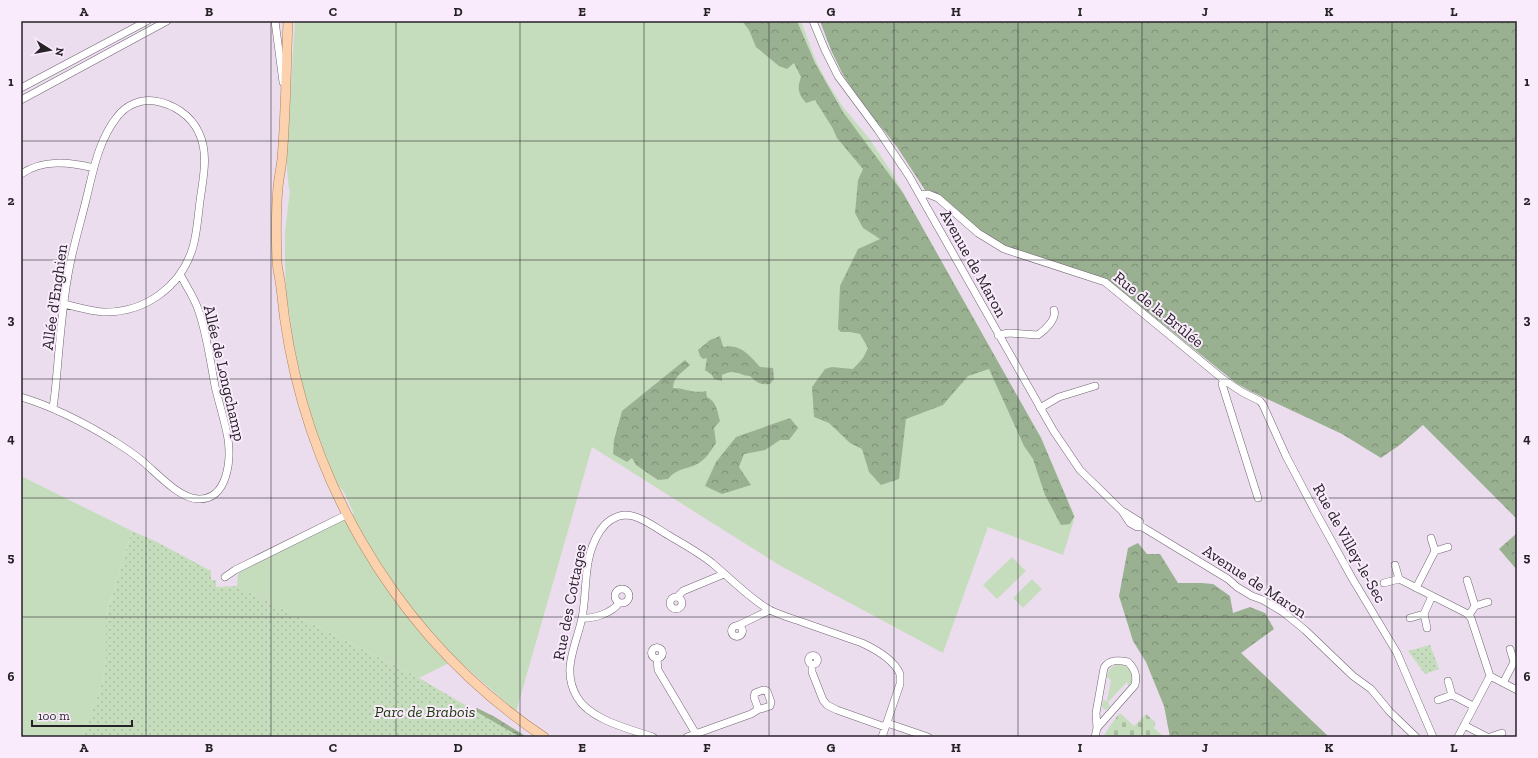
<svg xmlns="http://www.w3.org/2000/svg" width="1538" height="758" font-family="'Zilla Slab',serif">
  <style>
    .green { fill: #c6ddbd }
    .forest { fill: url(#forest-crowns) }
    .cemetery { fill: url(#cemetery-stones) }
    .park { fill: url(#park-dots) }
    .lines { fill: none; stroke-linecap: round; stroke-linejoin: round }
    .minor-casing { stroke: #716473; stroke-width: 8 }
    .major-casing { stroke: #b0815c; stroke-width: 10 }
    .minor { stroke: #fff; stroke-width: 7 }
    .major { stroke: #fcd2ae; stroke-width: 9 }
    .grid { fill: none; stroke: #272228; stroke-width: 1; stroke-opacity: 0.55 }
    .labels { text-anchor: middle; stroke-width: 4; stroke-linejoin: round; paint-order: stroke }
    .street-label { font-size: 16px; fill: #272228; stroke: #f9ebfb }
    .park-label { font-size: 16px; font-style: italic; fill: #1a3a09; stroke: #f9ebfb }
    .neatline { fill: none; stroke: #272228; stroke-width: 1.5 }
    .grid-label { font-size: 13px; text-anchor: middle; font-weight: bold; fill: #272228 }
  </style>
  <defs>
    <pattern id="forest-crowns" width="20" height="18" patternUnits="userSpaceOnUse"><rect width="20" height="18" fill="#99b190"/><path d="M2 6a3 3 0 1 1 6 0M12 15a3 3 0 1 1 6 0" fill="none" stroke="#7d9076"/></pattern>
    <pattern id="cemetery-stones" width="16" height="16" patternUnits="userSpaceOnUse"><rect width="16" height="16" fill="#c6ddbd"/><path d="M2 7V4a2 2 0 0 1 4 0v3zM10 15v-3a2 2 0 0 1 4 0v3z" fill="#aabda2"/></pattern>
    <pattern id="park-dots" width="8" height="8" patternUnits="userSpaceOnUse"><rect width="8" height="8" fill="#c6ddbd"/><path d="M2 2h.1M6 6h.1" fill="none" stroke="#aabda2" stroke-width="1.8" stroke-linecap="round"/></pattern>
  </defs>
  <rect width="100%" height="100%" fill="#ebddee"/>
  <!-- green -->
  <path class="green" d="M295,21H524L529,22L530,21H801L816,61L827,82L843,107L868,137L891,171L1025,411L1041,437L1075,517L1063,555L988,527L943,653L779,565L592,447L516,712L457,659L419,678L237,586L238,573L354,514L344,492L336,483L315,427L305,396L294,346L286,291L285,263V233L290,189H289L287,170V149Z
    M21,476L132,531L106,615V661L102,684L82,737H21Z
    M1012,557L1026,571L997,599L983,585Z
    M1032,579L1042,589L1023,608L1013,598Z
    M1115,665C1129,663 1136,675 1129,687L1127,682L1108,702L1110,707L1105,710L1102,707L1103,700L1107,701L1111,680L1107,677C1108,672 1110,668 1115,665Z"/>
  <!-- forest -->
  <path class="forest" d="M742,21H797L815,63L843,112L903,193L1041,438L1074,516L1070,524L1061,525L1045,495L1033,459L1024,446L989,369L968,376L943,405L906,419L899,479L881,485L869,472L862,449L850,443L829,423L814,417L812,387L825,369L832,367L853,369L863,358L868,348L860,334L850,332H841L838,329L840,286L858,249L880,239L863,228L855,213L858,180L863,169L837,138L832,127L815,100L806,103C798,94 797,88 801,77L794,63L787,69L779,66L756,47L749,30Z
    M820,21H1517V519L1423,425L1401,444L1381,458L1342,434L1250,391L1236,383L1108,280L1006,247L985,236L936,194L925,190L897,147L859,99L842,73L831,50Z
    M720,336L723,347C739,343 750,355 760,367L773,368L774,379L770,384C761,385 757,383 750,376C738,375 735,368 722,375V381L714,379L712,375L705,370L707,358L703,359L700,356L698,350L710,340Z
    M685,360L690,365C683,372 673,377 673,388C685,388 693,394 706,391L707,397C717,402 717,411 720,421L714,428L716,443C711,450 707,458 699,463C687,470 678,467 668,479L658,480L636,465L632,458L627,462L613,454L614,440L622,411Z
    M790,418L798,428L789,440H780L765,450L744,454L739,467L751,485L722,494L705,486L716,462L736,437Z
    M1517,533V570L1499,549Z
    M1138,543L1147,554H1160L1178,583H1202L1213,584L1230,596L1233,613L1250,607L1265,613L1274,629L1241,653L1329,737H1170L1164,706L1146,662L1133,641L1119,596L1128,548Z
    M477,708L495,717L527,737H491L463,717Z"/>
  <!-- cemetery -->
  <path class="cemetery" d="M1120,713L1134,726L1146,714L1155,722L1154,728L1164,737H1103L1112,723Z"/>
  <!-- park -->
  <path class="park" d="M132,531L155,541L211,571V580H216V587L237,586L419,678L520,737H82L102,684L106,661V616Z
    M1430,645L1439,669L1425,674L1408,651Z"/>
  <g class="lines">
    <defs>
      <path id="minor" d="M275,21L283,82
        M813,21L825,50L838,76L878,130L909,176L1053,430L1080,470L1122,511L1130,523L1137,527L1140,526L1144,528L1228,579L1237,587L1252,596L1263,600L1283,612L1305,630L1353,676L1371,689L1390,712L1416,737
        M21,88L147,21
        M21,100L167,21
        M21,174C43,159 69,162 94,168
        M920,195L928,194L938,198L978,233L1004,249L1105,282L1224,380L1242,392L1260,401L1263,405L1286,456L1315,511L1352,578L1397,653L1433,737
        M998,335L1009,333L1038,335C1045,330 1057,319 1054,310
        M1224,380L1222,384L1258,498
        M21,397C54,407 85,423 114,441C123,447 133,453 141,460C156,472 178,498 198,499C228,500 231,460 228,439C225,421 219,404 215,386C210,360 207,334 198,309C194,297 186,286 180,274
        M53,408L55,393C59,354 61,314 68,275C72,250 80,225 86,200C93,172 98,141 117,117C126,105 140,99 155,101C173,104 191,115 199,133C209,154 203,178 200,201C198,216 197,233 193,247C181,287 145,313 103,312C90,311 77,307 64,304
        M1040,408L1059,397L1095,386
        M1124,512L1140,522V526
        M1431,538L1435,551
        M1395,565L1399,579L1466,613L1471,618L1490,676L1458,737
        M225,577L235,570L346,515
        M1467,580L1475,606
        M1384,583L1399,579
        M1416,588L1435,551L1448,547
        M615 596a7 7 0 1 1 14 0a7 7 0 1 1-14 0Z
        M670 603a6 6 0 1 1 12 0a6 6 0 1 1-12 0Z
        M677,597L683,591L724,574
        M1424,614L1427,628
        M1469,615L1475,606L1488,602
        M582,618C593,619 612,613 619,603
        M1410,618L1424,614L1432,596
        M739,625L770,610
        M731.5 631a5.5 5.5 0 1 1 11 0a5.5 5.5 0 1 1-11 0Z
        M651.5 653a5.5 5.5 0 1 1 11 0a5.5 5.5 0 1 1-11 0Z
        M1510,649L1514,662
        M808.5 660a4.5 4.5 0 1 1 9 0a4.5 4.5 0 1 1-9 0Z
        M657,659L658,670L696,734
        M812,664V672L823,700L827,705L837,710L885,727
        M1490,676L1517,690
        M1448,681L1452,695L1473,706
        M1503,683L1514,662H1517
        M763,690L767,691L771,702L770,706L761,709L758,708L754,697L755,693Z
        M1438,700L1452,695
        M887,723L928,737
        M1464,725L1487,737
        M653,737C630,729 590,720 577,697C561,670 576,646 582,618C588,587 582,559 600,531C606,522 614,516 625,515C640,515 656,528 668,535C683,544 698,552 712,563C730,578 748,597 768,609C779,615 791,618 802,622C822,629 842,636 862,643C875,649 894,660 900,674V684L882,737
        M687,737L751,714L759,709
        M1095,737L1097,728L1096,713L1104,668C1109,659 1119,660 1128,662C1135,669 1137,675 1135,685L1097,728
        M1490,737L1502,733"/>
      <path id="major" d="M288,21C286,67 286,113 282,159C281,168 279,177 278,187C276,211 276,235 277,260C277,269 280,278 281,288C298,469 393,636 544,737"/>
    </defs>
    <!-- minor casing -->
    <use href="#minor" class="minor-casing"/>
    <!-- major casing -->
    <use href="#major" class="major-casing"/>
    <!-- minor -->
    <use href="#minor" class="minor"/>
    <!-- major -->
    <use href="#major" class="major"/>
  </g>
  <!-- grid -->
  <path class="grid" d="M146,21V737M271,21V737M396,21V737M520,21V737M644,21V737M769,21V737M894,21V737M1018,21V737M1142,21V737M1267,21V737M1392,21V737M21,141H1517M21,260H1517M21,379H1517M21,498H1517M21,617H1517"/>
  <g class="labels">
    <!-- street labels -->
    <g class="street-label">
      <text transform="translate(974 263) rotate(61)" y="6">Avenue de Maron</text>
      <text transform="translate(54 297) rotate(-82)" y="6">Allée d'Enghien</text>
      <text transform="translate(1159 309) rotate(39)" y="6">Rue de la Brûlée</text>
      <text transform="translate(225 373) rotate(77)" y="6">Allée de Longchamp</text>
      <text transform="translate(1350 543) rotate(61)" y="6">Rue de Villey-le-Sec</text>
      <text transform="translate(1255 581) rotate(33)" y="6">Avenue de Maron</text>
      <text transform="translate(569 602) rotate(-79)" y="6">Rue des Cottages</text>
    </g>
    <!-- park labels -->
    <g class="park-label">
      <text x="425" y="717">Parc de Brabois</text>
    </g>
  </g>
  <!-- border -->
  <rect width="1538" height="758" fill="none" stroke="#f9ebfb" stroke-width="44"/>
  <!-- north arrow -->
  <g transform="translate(50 50) rotate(101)" stroke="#f9ebfb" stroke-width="3" paint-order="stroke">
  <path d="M0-3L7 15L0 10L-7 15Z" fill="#272228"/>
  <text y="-6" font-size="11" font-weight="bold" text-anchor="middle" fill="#272228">N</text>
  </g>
  <!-- scale -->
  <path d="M32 720v6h100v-6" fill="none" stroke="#272228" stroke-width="2"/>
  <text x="38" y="720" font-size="12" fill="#272228" stroke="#f9ebfb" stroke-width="3" paint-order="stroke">100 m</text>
  <rect x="22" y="22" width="1494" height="714" class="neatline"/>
  <g class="grid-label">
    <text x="84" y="16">A</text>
    <text x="209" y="16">B</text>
    <text x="333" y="16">C</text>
    <text x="458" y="16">D</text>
    <text x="582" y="16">E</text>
    <text x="707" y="16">F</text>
    <text x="831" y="16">G</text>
    <text x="956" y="16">H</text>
    <text x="1080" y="16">I</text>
    <text x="1205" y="16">J</text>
    <text x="1329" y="16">K</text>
    <text x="1454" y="16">L</text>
    <text x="11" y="86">1</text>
    <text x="1527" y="86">1</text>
    <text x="11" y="205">2</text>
    <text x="1527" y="205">2</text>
    <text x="11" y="324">3</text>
    <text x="1527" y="324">3</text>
    <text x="11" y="443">4</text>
    <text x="1527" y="443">4</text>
    <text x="11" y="562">5</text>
    <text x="1527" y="562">5</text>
    <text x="11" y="681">6</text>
    <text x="1527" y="681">6</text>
    <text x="84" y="752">A</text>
    <text x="209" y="752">B</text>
    <text x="333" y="752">C</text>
    <text x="458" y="752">D</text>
    <text x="582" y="752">E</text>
    <text x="707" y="752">F</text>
    <text x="831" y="752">G</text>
    <text x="956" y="752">H</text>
    <text x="1080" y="752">I</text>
    <text x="1205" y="752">J</text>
    <text x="1329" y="752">K</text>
    <text x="1454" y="752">L</text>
  </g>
</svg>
